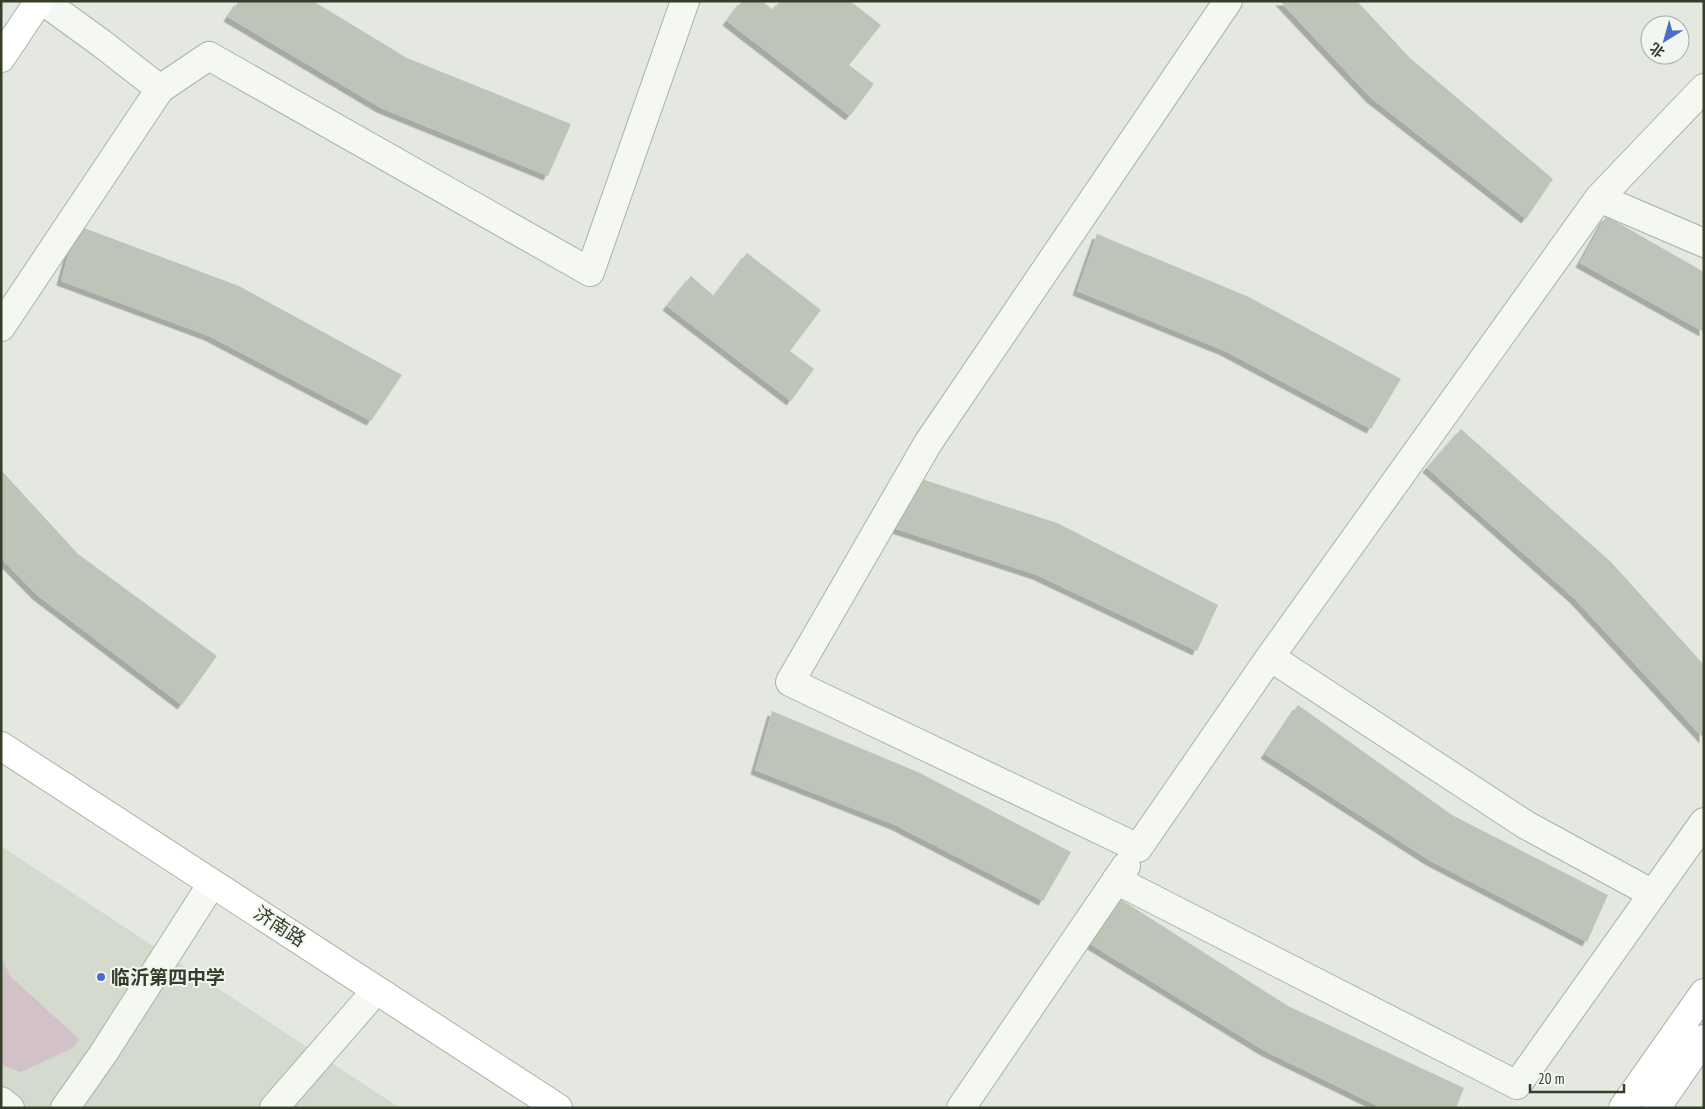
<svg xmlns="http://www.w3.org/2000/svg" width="1705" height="1109" font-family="'PT Sans Narrow','Noto Sans SC',sans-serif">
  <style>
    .built { fill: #d4dace }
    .green { fill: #d2c2c8 }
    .building { fill: #bec5b8; filter: url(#shadow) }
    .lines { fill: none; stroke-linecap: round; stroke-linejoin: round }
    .street-casing { stroke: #acb2a6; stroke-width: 30 }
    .secondary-casing { stroke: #acb2a6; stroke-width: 30 }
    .street { stroke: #f5f7f3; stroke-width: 28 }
    .secondary { stroke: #fff; stroke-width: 28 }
    .poi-dot { fill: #4c6dc7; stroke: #f3f6f0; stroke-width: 2 }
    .labels { text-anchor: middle; stroke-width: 4; stroke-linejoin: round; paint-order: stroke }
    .street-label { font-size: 19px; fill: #343f2a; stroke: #f3f6f0 }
    .poi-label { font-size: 19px; font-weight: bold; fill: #343f2a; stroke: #f3f6f0; text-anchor: start }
  </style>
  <defs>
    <filter id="shadow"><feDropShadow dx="-4.5" dy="4.5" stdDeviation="0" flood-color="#0004"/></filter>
  </defs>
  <rect width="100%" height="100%" fill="#e4e8e0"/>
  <!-- built -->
  <path class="built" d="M1,846L400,1108H1Z"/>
  <!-- green -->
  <path class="green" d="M1,957L11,977L79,1039L73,1048L21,1072L1,1065Z"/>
  <!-- building -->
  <path class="building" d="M239,1H313L407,58L571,124L548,176L381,108L228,17Z
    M742,1H762L773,10L780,1H850L881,25L849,65L874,84L850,116L727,21Z
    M1280,1H1357L1410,58L1553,179L1526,219L1371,98Z
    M1606,216L1704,272V332L1580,263Z
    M76,225L239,286L402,375L371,421L209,336L61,281Z
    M1097,234L1249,297L1401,379L1371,429L1225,351L1077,291Z
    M747,253L821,310L790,351L814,369L791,401L667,306L691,276L714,296Z
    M1461,429L1611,562L1704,665V739L1575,599L1427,468Z
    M1,470L78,554L217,656L182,705L37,595L1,558Z
    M906,474L1057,523L1218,605L1197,651L1037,575L890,527Z
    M1298,705L1452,815L1608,895L1587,942L1429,860L1265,754Z
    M772,711L920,773L1071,852L1043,901L895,825L755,770Z
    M1117,897L1288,1006L1464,1088L1456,1108H1382L1265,1051L1087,942Z"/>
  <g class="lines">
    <defs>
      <path id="street" d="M43,1L101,43L160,89
        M1228,1L928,443L790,682L1138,848L1270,657L1599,198L1704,88
        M1599,198L1704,243
        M1,327L160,89L209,56L590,272L685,1
        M1270,657L1526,825L1653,894
        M1116,880L1517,1085L1704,822
        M1,1101L10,1108
        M65,1108L103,1054L204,896
        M274,1108L366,1002
        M961,1108L1126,866"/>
      <path id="secondary" d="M1,58L39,1
        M1,746L558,1108
        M1623,1108L1704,993
        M1656,1108L1704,1039"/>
    </defs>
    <!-- street casing -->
    <use href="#street" class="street-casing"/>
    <!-- secondary casing -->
    <use href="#secondary" class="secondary-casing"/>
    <!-- street -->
    <use href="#street" class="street"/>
    <!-- secondary -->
    <use href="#secondary" class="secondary"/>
  </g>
  <!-- markers -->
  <circle class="poi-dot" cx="101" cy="977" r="5"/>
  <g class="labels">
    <!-- street labels -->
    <g class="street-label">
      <text transform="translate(280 926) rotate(33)" y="7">济南路</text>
    </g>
    <!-- poi labels -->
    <g class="poi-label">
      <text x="111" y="984">临沂第四中学</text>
    </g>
  </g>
  <!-- border -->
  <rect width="1705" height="1109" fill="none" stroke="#343f2a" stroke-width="5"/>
  <!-- north arrow -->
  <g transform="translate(1665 40) rotate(217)"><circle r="24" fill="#f3f6f0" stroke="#a7ada1"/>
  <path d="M0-4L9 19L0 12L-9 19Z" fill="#4c6dc7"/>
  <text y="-8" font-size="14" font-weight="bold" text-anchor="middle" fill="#343f2a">北</text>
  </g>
  <!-- scale -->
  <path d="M1530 1084v8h94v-8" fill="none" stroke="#343f2a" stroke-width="2.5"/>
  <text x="1538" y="1084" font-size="15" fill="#343f2a" stroke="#f3f6f0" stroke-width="4" paint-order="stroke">20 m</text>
</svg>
